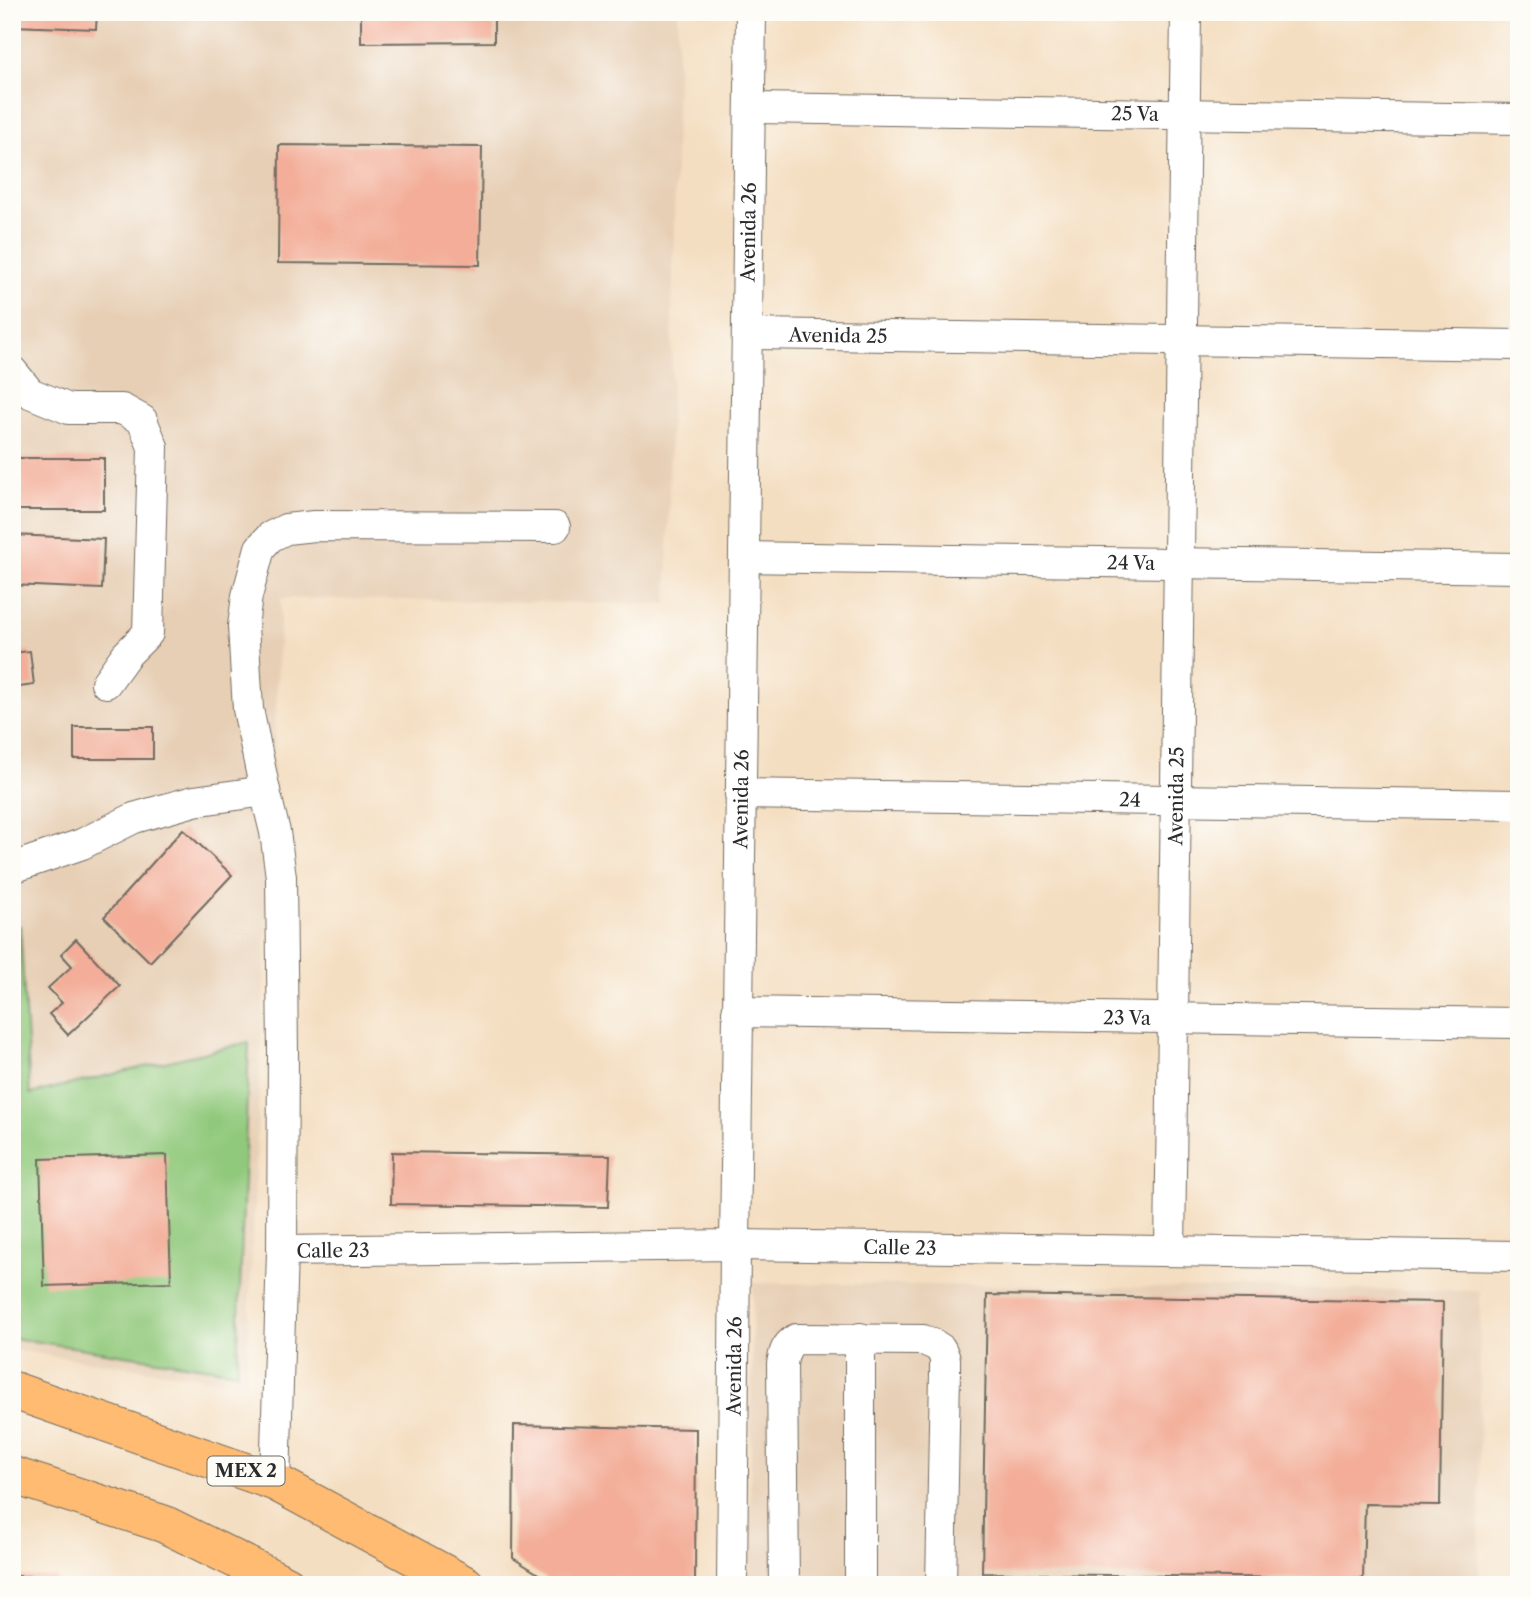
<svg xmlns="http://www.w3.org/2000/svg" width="1531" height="1597" font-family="'Libre Caslon Text',serif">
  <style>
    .built { fill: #e7cfb5 }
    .green { fill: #91c97c; stroke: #5e7a54; stroke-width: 2 }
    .building { fill: #f3ad98 }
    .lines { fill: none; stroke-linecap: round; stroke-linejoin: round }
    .minor-casing { stroke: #716a60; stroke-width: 32 }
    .major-casing { stroke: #716a60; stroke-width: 39 }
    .minor { stroke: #fff; stroke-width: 30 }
    .major { stroke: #ffbb71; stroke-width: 37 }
    .labels { text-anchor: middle; stroke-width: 6; stroke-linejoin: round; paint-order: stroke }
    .shield { fill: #fdfcf7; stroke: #6a6a68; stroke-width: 2 }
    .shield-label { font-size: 18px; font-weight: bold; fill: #2b2b2b }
    .street-label { font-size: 19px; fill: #2b2b2b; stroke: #fdfcf7 }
  </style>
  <rect width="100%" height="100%" fill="#fdfcf7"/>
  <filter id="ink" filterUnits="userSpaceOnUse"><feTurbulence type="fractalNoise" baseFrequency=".0143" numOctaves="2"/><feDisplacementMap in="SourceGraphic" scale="14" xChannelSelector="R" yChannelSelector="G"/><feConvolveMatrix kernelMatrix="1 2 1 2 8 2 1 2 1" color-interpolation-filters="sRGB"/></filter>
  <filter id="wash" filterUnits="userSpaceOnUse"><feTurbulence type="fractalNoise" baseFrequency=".00686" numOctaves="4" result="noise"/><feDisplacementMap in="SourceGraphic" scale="28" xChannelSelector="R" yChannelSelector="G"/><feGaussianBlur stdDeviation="1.57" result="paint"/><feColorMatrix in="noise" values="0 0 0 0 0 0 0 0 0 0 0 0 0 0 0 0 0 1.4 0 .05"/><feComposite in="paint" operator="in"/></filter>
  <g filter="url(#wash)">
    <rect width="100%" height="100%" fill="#f4dec1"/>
    <!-- built -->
    <path class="built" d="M12,12H678L667,604L281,598L246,1384L12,1350Z
      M753,1283L1480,1291L1479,1585H749Z"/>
    <!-- green -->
    <path class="green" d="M12,926H20L30,1094L249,1042L237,1372L12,1338Z"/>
    <g id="blocks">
      <!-- building -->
      <path class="building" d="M12,12H97L96,29L12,26Z
        M361,12H494V42L361,43Z
        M279,145L482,147L480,265L278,263Z
        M12,458H104V510H12Z
        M12,535L104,539L102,589L12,585Z
        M30,651L34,685L12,688V653Z
        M74,727H153V759H74Z
        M183,829L232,875L150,962L104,917Z
        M76,939L120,986L68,1035L49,1014L62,1003L48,988L72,966L61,954Z
        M392,1152L610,1155L608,1207L391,1204Z
        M167,1155L171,1282L44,1286L40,1159Z
        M987,1295L1443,1302L1440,1505L1365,1504L1363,1579L982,1573Z
        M514,1425L696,1429L695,1585H556L513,1558Z
        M12,1576L57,1577V1585H12Z"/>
    </g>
  </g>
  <g filter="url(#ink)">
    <use href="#blocks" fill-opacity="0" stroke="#716a60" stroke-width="2"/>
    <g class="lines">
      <defs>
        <g id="minor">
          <path id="s1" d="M750,108L1519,119"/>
          <path id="s2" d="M747,334L1519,345"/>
          <path d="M12,371L30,393L69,409H122L142,420L153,447L148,633L126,655L106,683"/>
          <path id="s3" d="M744,557L1519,568"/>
          <path id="s4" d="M740,794L1519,805"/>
          <path d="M12,868L82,844L134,818L194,801L265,791"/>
          <path id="s5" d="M737,1012L1519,1023"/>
          <path id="s6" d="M282,1251L735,1245L1519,1256"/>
          <path id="s7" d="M1170,1251L1186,12"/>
          <path d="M275,1482L282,1251L283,1052L281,877L275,832L265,791L248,709L243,626L247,596L260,548L270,537L286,529L314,526L555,527"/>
          <path id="s8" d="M732,1585L735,1245L751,12"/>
          <path d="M784,1585L782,1364C784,1352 786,1345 796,1339L923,1340L933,1344L941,1349L945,1359V1373L941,1585"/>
          <path d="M860,1585V1338"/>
        </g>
        <path id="major" d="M12,1390L275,1482L466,1585
          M12,1475L164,1524L287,1585"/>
      </defs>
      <!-- minor casing -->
      <use href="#minor" class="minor-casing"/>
      <!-- major casing -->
      <use href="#major" class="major-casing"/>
      <!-- minor -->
      <use href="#minor" class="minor"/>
      <!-- major -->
      <use href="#major" class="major"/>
    </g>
  </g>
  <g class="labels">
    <!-- shield labels -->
    <rect class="shield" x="207.5" y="1456.5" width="77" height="29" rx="5"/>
    <g class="shield-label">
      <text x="246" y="1477">MEX 2</text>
    </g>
    <!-- street labels -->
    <g class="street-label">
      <text dy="7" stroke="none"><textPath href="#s1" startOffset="385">25 Va</textPath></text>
      <text dy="7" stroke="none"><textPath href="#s8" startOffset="1353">Avenida 26</textPath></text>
      <text dy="7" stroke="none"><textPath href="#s2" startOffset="91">Avenida 25</textPath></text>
      <text dy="7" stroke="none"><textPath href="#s3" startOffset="387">24 Va</textPath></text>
      <text dy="7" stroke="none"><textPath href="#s7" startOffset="455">Avenida 25</textPath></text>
      <text dy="7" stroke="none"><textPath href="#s8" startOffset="786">Avenida 26</textPath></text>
      <text dy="7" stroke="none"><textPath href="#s4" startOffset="390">24</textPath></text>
      <text dy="7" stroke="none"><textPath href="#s5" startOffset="390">23 Va</textPath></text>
      <text dy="7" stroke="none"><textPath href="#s6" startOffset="618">Calle 23</textPath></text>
      <text dy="7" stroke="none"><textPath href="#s6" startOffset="51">Calle 23</textPath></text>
      <text dy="7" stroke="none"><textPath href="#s8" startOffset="219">Avenida 26</textPath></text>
    </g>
  </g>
  <!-- margin -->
  <rect width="1531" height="1597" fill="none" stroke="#fdfcf7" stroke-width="42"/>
</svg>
